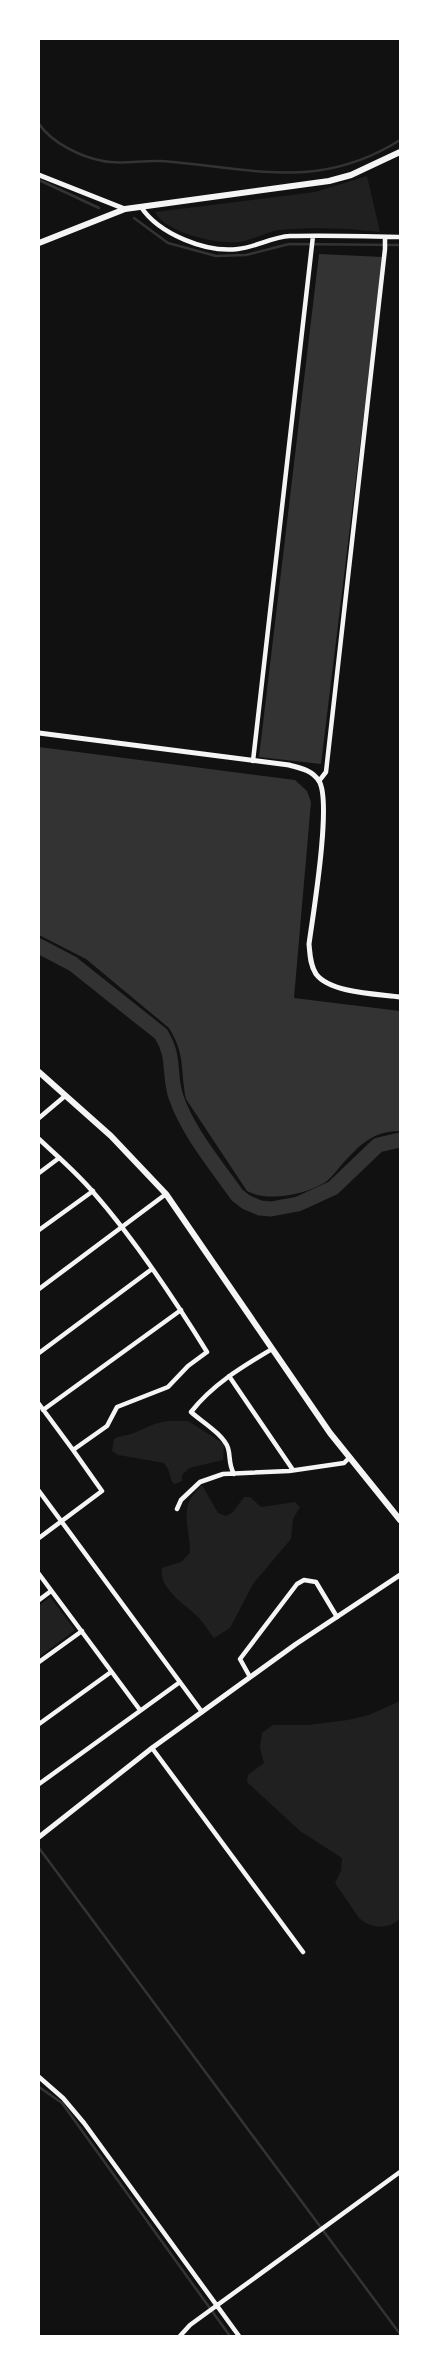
<svg xmlns="http://www.w3.org/2000/svg" width="439" height="2375" font-family="Signika,sans-serif">
  <style>
    .green { fill: #202020 }
    .water { fill: #333 }
    .lines { fill: none; stroke-linecap: round; stroke-linejoin: round }
    .stream { stroke: #333; stroke-width: 2.5 }
    .river { stroke: #333; stroke-width: 15 }
    .minor { stroke: #f5f5f5; stroke-width: 4.5 }
    .tertiary { stroke: #f5f5f5; stroke-width: 5 }
    .secondary { stroke: #f5f5f5; stroke-width: 6 }
  </style>
  <rect width="100%" height="100%" fill="#111"/>
  <!-- green -->
  <path class="green" d="M367,176L380,232C348,228 312,227 279,230C266,232 253,240 239,242C218,245 164,232 155,212L315,192Z
    M169,1421H188L224,1444L223,1460L189,1468L182,1475V1481L175,1484L172,1482L168,1469L164,1463L118,1455L112,1451L114,1439C120,1435 127,1436 134,1433C149,1427 152,1423 169,1421Z
    M202,1485L218,1513L226,1516L232,1513L244,1497H250L261,1507L295,1502L300,1507L293,1519L291,1539L253,1584L230,1628L214,1638C209,1632 205,1625 200,1619C187,1605 158,1590 162,1568L181,1562L190,1553C190,1524 177,1507 202,1485Z
    M50,1597L75,1630L39,1657V1606Z
    M400,1701V1918C390,1930 371,1929 359,1918L335,1883L341,1871L342,1858L300,1831L247,1782L248,1775L264,1763L260,1747L262,1733L273,1725H308L348,1720L369,1715Z"/>
  <!-- water -->
  <path class="water" d="M319,254L383,257L321,764L259,757Z
    M39,747L295,780L307,791L311,802L294,998L400,1011V1131C370,1131 357,1148 338,1169C334,1174 329,1180 324,1183C304,1195 267,1202 247,1191L186,1099C180,1071 186,1055 169,1028L86,959L39,935Z"/>
  <g class="lines">
    <!-- stream -->
    <path class="stream" d="M39,124C52,143 81,157 103,161C121,165 142,160 160,161C212,164 263,177 315,171C346,167 375,156 400,140
      M39,180L99,208
      M134,218L168,243L216,256L246,255L289,244L400,245
      M39,1848L400,2334
      M39,2087L62,2103L230,2336"/>
    <!-- river -->
    <path class="river" d="M39,946L73,964L161,1034C176,1058 168,1073 176,1097C188,1132 216,1165 237,1195L246,1202L260,1208L271,1209L298,1204L333,1188L378,1145L400,1140"/>
    <!-- minor -->
    <path class="minor" d="M141,207C159,234 206,253 238,249C256,247 272,237 290,236C327,235 363,236 400,237
      M253,761L313,236
      M319,781L326,772L385,249V237
      M39,1118L65,1096
      M39,1139C57,1156 77,1173 93,1192C136,1241 173,1297 207,1352L188,1366L168,1387L117,1407L107,1426L73,1450L102,1491L39,1538
      M39,1173L59,1158
      M39,1230L93,1191
      M39,1289L166,1194
      M39,1353L152,1269
      M229,1376L293,1470
      M39,1404L73,1450
      M43,1410L181,1310
      M234,1474C228,1463 231,1458 228,1448C223,1434 202,1422 191,1412C213,1384 242,1367 272,1349
      M39,1491L202,1712
      M177,1509L181,1500L200,1482L223,1474L289,1471L344,1463L350,1457
      M39,1574L140,1710
      M39,1600L51,1591
      M39,1662L82,1631
      M250,1677L240,1659L297,1584L304,1580L316,1582L337,1617
      M39,1724L111,1672
      M152,1748L303,1952
      M39,1784L180,1682
      M39,2077L63,2098L84,2123L239,2336
      M180,2336L190,2325L400,2172"/>
    <!-- tertiary -->
    <path class="tertiary" d="M39,175L125,209
      M39,733L289,765C300,768 312,770 319,781C332,801 313,915 309,944C310,954 310,965 316,974C330,993 378,994 400,997
      M39,1837L152,1748L296,1644L400,1575"/>
    <!-- secondary -->
    <path class="secondary" d="M39,243L125,209L329,181L351,175L400,152
      M39,1072L111,1136L166,1194L330,1433L400,1520"/>
  </g>
  <!-- border -->
  <rect width="439" height="2375" fill="none" stroke="#ffffff" stroke-width="80"/>
</svg>
